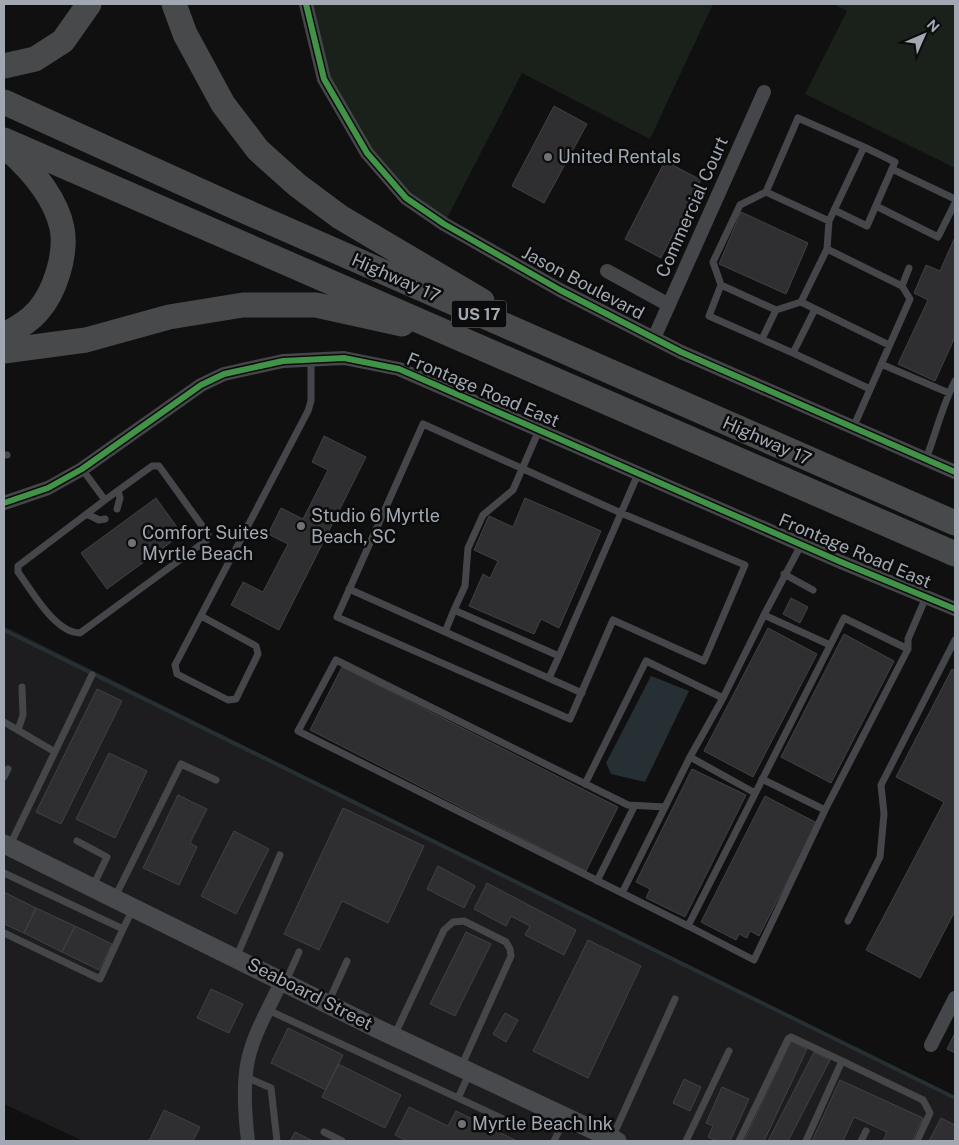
<svg xmlns="http://www.w3.org/2000/svg" width="959" height="1145" font-family="'Public Sans',sans-serif">
  <style>
    .built { fill: #1d1d1f }
    .green { fill: #1a211b }
    .water { fill: #262f34 }
    .lines { fill: none; stroke-linecap: round; stroke-linejoin: round }
    .stream { stroke: #262f34; stroke-width: 4 }
    .building { fill: #2f2f31; stroke: #404144 }
    .lane { stroke: #454649; stroke-width: 7 }
    .street { stroke: #454649; stroke-width: 14 }
    .secondary { stroke: #494a4d; stroke-width: 19 }
    .highway { stroke: #47494b; stroke-width: 25 }
    .cycleway-casing { stroke: #0b0b0c; stroke-width: 9 }
    .cycleway { stroke: #419447; stroke-width: 6 }
    .poi-dot { fill: #6e737a; stroke: #0b0b0c; stroke-width: 2 }
    .labels { text-anchor: middle; stroke-width: 5; stroke-linejoin: round; paint-order: stroke }
    .shield { fill: #0b0b0c; stroke: #747980; stroke-width: 1 }
    .shield-label { font-size: 16px; font-weight: bold; fill: #a1a8b2 }
    .poi-label { font-size: 18px; fill: #a1a8b2; stroke: #0b0b0c; text-anchor: start }
    .street-label { font-size: 18px; fill: #a1a8b2; stroke: #0b0b0c }
  </style>
  <rect width="100%" height="100%" fill="#101011"/>
  <!-- built -->
  <path class="built" d="M4,626L955,1100V1141H83L4,1104Z"/>
  <!-- green -->
  <path class="green" d="M306,4H713L650,139L522,73L444,224L406,198L324,79Z
    M833,4H955V168L805,94L847,11Z"/>
  <!-- water -->
  <path class="water" d="M651,676L689,691L645,782L611,774L606,763Z"/>
  <g class="lines">
    <!-- stream -->
    <path class="stream" d="M4,630L955,1098"/>
  </g>
  <!-- building -->
  <path class="building" d="M554,106L587,124L544,203L512,186Z
    M665,161L701,180L661,258L625,239Z
    M741,212L808,243L786,294L719,264Z
    M955,237V337L935,381L898,364L928,300L914,293L926,265L940,271Z
    M324,436L366,457L279,630L231,605L243,582L263,592L288,544L268,534L281,508L303,519L328,470L312,462Z
    M156,498L182,534L107,589L81,553Z
    M525,498L601,531L559,628L541,619L534,634L469,606L483,574L490,578L498,561L474,550L489,516L513,527Z
    M791,598L808,607L800,623L783,614Z
    M768,628L817,654L753,777L704,751Z
    M844,634L894,661L831,783L781,757Z
    M342,667L618,807L586,871L310,730Z
    M952,669L955,671V911L920,978L866,950L944,802L896,777Z
    M97,689L122,701L61,824L36,812Z
    M109,753L147,771L115,838L76,819Z
    M692,769L746,795L685,917L646,898L650,889L636,882Z
    M178,795L207,809L190,843L197,847L179,885L143,868Z
    M765,796L817,823L759,936L750,931L747,938L739,934L736,940L701,922Z
    M343,808L424,846L388,923L342,901L319,950L284,934Z
    M234,831L269,849L236,914L201,896Z
    M438,866L475,886L464,908L427,889Z
    M487,883L576,930L564,955L525,935L530,926L511,916L506,926L474,909Z
    M4,892L36,908L24,933L4,924Z
    M36,908L75,926L62,952L24,933Z
    M75,926L112,944L99,970L62,952Z
    M466,932L491,944L455,1016L430,1004Z
    M588,940L641,966L588,1078L533,1051Z
    M211,989L243,1004L229,1033L197,1018Z
    M505,1013L518,1020L506,1042L493,1034Z
    M288,1028L343,1055L326,1090L271,1063Z
    M955,1033V1053L947,1049Z
    M791,1041L807,1049L764,1141H744Z
    M814,1052L830,1060L788,1141H768Z
    M338,1064L401,1095L385,1128L322,1097Z
    M684,1079L701,1087L690,1111L673,1103Z
    M840,1080L923,1118L912,1141H883L887,1132L854,1117L843,1141H812Z
    M722,1087L749,1099L730,1141H717L708,1137L713,1126L706,1123Z
    M409,1107L448,1126L456,1111L517,1141H407L395,1135Z
    M164,1110L200,1127L193,1141H149Z
    M941,1118L955,1125V1141H929Z
    M295,1132L313,1141H290Z"/>
  <g class="lines">
    <!-- lane -->
    <path class="lane" d="M892,169L955,199
      M876,206L938,237L955,203
      M834,210L867,226L895,162L864,147
      M827,249L829,221L766,192L798,118L864,147L829,221
      M721,285L713,262L740,205L766,192
      M902,286L909,268
      M801,302L776,310L721,285L709,316L793,353L815,309
      M762,339L776,310
      M793,353L870,389
      M881,364L949,393
      M423,424L621,513L745,565L704,661L613,620L570,719L337,617Z
      M853,428C872,385 891,342 910,299L902,286L827,249L801,302L889,345
      M539,430L513,490L483,515L468,548L465,586L454,610L559,656L638,474
      M4,455H7
      M926,459C936,433 942,406 955,381
      M82,469L105,500L152,466H159L208,534L207,540L80,633C55,633 32,591 18,572V566L105,500
      M117,509L120,498L118,491
      M87,514L99,520L105,519
      M784,574L813,590
      M349,589L582,693
      M764,615L801,545
      M201,616L256,646L258,654L236,699L228,700L177,674L175,665L308,411L311,401V359
      M445,632L454,610
      M549,678L559,656
      M4,722L55,752
      M18,730L23,715L22,687
      M690,757L723,698L764,615L830,645
      M4,777L8,769
      M762,779L825,810L908,649V639L926,597
      M585,784L646,661L723,698
      M825,810L754,960L688,926L844,618L908,649
      M77,841L107,857L93,886
      M10,845L92,675
      M4,873L123,929L133,909
      M597,881L634,807
      M622,893L298,731L336,660L628,805L665,807
      M115,897L181,764L216,780
      M848,921L880,857L884,814L881,785L955,640
      M688,926L622,893L690,757L755,793
      M4,933L100,979L123,929
      M236,958L280,855
      M286,981L299,952
      M328,1003L347,961
      M268,1010L510,1122
      M394,1036L444,930L453,922L464,921L506,942L510,949L511,956L461,1067
      M842,1061L923,1100L930,1113L917,1141
      M246,1077L271,1088L277,1141
      M458,1098L470,1072
      M324,1132L342,1141
      M612,1138L675,999
      M554,1141L566,1117
      M686,1141L729,1051
      M739,1141L788,1039L791,1037L842,1061L806,1141
      M861,1141L866,1131"/>
    <!-- street -->
    <path class="street" d="M306,4L324,79L367,153L406,198L444,224L560,290L681,352L955,472
      M607,271L669,305
      M654,338L764,92
      M4,503L48,488L82,469L201,385L224,374L283,361L344,358L399,369L841,562L955,609
      M931,1045L955,998
      M248,1141C245,1116 243,1089 247,1065C252,1035 270,1007 282,980"/>
    <!-- secondary -->
    <path class="secondary" d="M4,844L378,1029L617,1141"/>
    <!-- highway -->
    <path class="highway" d="M174,4L185,34L223,104L258,150L297,185L340,217L482,301
      M4,66L35,59L63,41L89,4
      M4,102L231,205L955,523
      M4,140L955,554
      M4,335C16,329 29,322 38,311C55,292 67,254 62,228C55,195 30,168 6,147
      M4,351L86,340L169,317L243,305H316L402,324"/>
    <defs>
      <path id="cycleway" d="M306,4L324,79L367,153L406,198L444,224L560,290L681,352L955,472
        M4,503L48,488L82,469L201,385L224,374L283,361L344,358L399,369L841,562L955,609"/>
    </defs>
    <!-- cycleway casing -->
    <use href="#cycleway" class="cycleway-casing"/>
    <!-- cycleway -->
    <use href="#cycleway" class="cycleway"/>
  </g>
  <!-- markers -->
  <g class="poi-dot">
    <circle cx="548" cy="157" r="5"/>
    <circle cx="301" cy="526" r="5"/>
    <circle cx="132" cy="543" r="5"/>
    <circle cx="462" cy="1124" r="5"/>
  </g>
  <g class="labels">
    <!-- shield labels -->
    <rect class="shield" x="451.5" y="300.5" width="55" height="27" rx="4"/>
    <g class="shield-label">
      <text x="479" y="320">US 17</text>
    </g>
    <!-- poi labels -->
    <g class="poi-label">
      <text x="558" y="163">United Rentals</text>
      <text x="311" y="522">Studio 6 Myrtle<tspan x="311" dy="21">Beach, SC</tspan></text>
      <text x="142" y="539">Comfort Suites<tspan x="142" dy="21">Myrtle Beach</tspan></text>
      <text x="472" y="1130">Myrtle Beach Ink</text>
    </g>
    <!-- street labels -->
    <g class="street-label">
      <text transform="translate(692 207) rotate(-66)" y="6">Commercial Court</text>
      <text transform="translate(396 278) rotate(24)" y="6">Highway 17</text>
      <text transform="translate(583 283) rotate(28)" y="6">Jason Boulevard</text>
      <text transform="translate(483 390) rotate(23)" y="6">Frontage Road East</text>
      <text transform="translate(767 441) rotate(24)" y="6">Highway 17</text>
      <text transform="translate(855 551) rotate(23)" y="6">Frontage Road East</text>
      <text transform="translate(310 994) rotate(27)" y="6">Seaboard Street</text>
    </g>
  </g>
  <!-- border -->
  <rect width="959" height="1145" fill="none" stroke="#a1a8b2" stroke-width="10"/>
  <!-- north arrow -->
  <g transform="translate(924 35) rotate(45)" stroke="#0b0b0c" stroke-width="4" paint-order="stroke">
  <path d="M0-4L9 19L0 12L-9 19Z" fill="#a1a8b2"/>
  <text y="-8" font-size="14" font-weight="bold" text-anchor="middle" fill="#a1a8b2">N</text>
  </g>
</svg>
